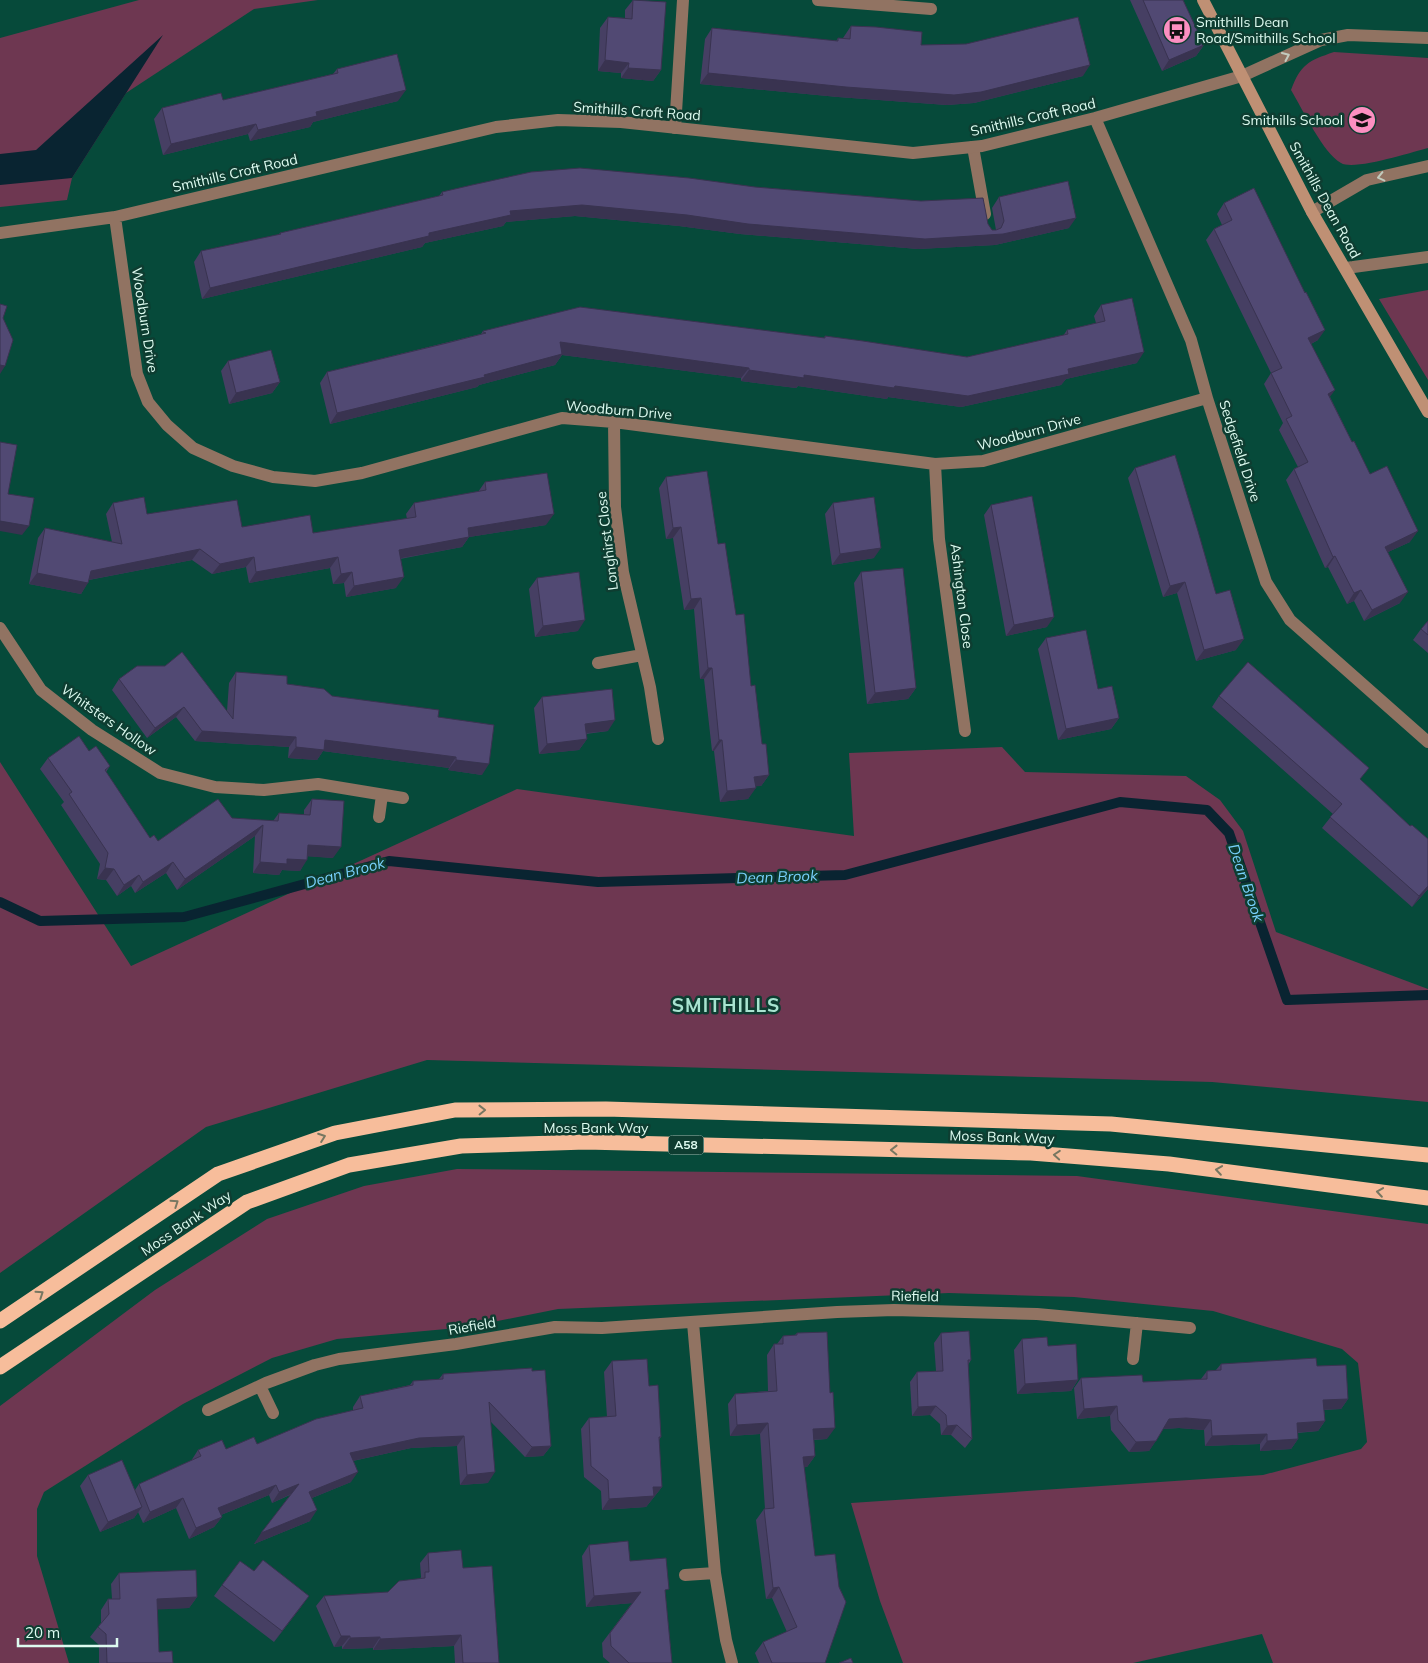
<svg xmlns="http://www.w3.org/2000/svg" width="1428" height="1663" font-family="Mulish,sans-serif">
  <style>
    .green { fill: #6e3751 }
    .water { fill: #092431 }
    .lines { fill: none; stroke-linecap: round; stroke-linejoin: round }
    .stream { stroke: #092431; stroke-width: 10 }
    .lane { stroke: #917362; stroke-width: 12 }
    .street { stroke: #917362; stroke-width: 12 }
    .secondary { stroke: #bf9074; stroke-width: 12 }
    .highway { stroke: #f7bd9b; stroke-width: 15 }
    .wall { fill: #463f63 }
    .shaded-wall { fill: #393350 }
    .building { fill: #514973; stroke: #393350 }
    .oneway { stroke: #c2cbbe }
    .oneway2 { stroke: #777761 }
    .labels { text-anchor: middle; stroke-width: 5; stroke-linejoin: round; paint-order: stroke }
    .shield { fill: #0e3d31; stroke: #9fc2b7; stroke-width: 1 }
    .shield-label { font-size: 12px; font-weight: bold; fill: #ddfbf0 }
    .poi-label { font-size: 14px; fill: #ddfbf0; stroke: #0e3d31; text-anchor: start }
    .street-label { font-size: 14px; fill: #ddfbf0; stroke: #0e3d31 }
    .water-label { font-size: 15px; font-style: italic; fill: #78d0fc; stroke: #0e3d31 }
    .district-label { font-size: 19px; font-weight: bold; letter-spacing: 1px; fill: #a8e4d0; stroke: #0e3d31 }
  </style>
  <rect width="100%" height="100%" fill="#064a3a"/>
  <!-- green -->
  <path class="green" d="M139,0H318L254,9L126,93L72,178L67,200L0,207V38Z
    M1334,52L1428,58V148C1412,152 1354,171 1341,163C1323,153 1303,110 1291,90C1301,64 1308,61 1334,52Z
    M1428,290V380L1379,299Z
    M1002,747L1025,772L1186,776L1220,800L1243,831L1276,932L1428,989V1102L1212,1082L427,1060L206,1127L0,1273V762L131,966L517,789L854,836L849,753Z
    M457,1169L1077,1176L1428,1224V1663H1273L1262,1634L1133,1663H903L880,1601L851,1503L1263,1475L1361,1449L1367,1442L1358,1363L1342,1349L1213,1311L1074,1297L949,1293L558,1309L468,1327L337,1339L272,1358L183,1404L44,1492L37,1509V1556L69,1663H0V1406L155,1290L267,1219L364,1186Z"/>
  <!-- water -->
  <path class="water" d="M163,35L72,178L0,185V154L36,150Z"/>
  <g class="lines">
    <!-- stream -->
    <path class="stream" d="M0,902L40,921L184,917L389,861L598,882L845,875L1120,802L1207,810L1229,833L1287,1000L1428,995"/>
    <!-- lane -->
    <path class="lane" d="M818,0L931,9
      M1242,76L1321,40L1348,35L1428,38
      M675,128L683,0
      M973,147L985,214
      M1312,212L1367,180L1428,166
      M1346,268L1428,257"/>
    <!-- street -->
    <path class="street" d="M1095,118L1191,340L1207,398L1266,582L1290,620L1428,742
      M115,217L137,374L148,402L167,425L193,448L233,466L273,477L315,481L362,473L562,418L614,422L935,464L983,461L1207,398
      M0,233L115,217L496,127L558,120L621,122L913,153L982,146L1095,118L1242,76
      M614,422L615,507L623,572L650,687L658,739
      M935,464L939,539L965,731
      M0,628L41,690L92,730L160,773L215,787L264,790L318,784L403,798
      M598,663L642,655
      M379,817L382,795
      M693,1323L715,1573L726,1640L732,1663
      M1133,1359L1137,1323
      M260,1386L273,1413
      M208,1410L266,1383L315,1365L339,1359L456,1344L555,1327L602,1328L837,1312L894,1310L1037,1314L1190,1328
      M685,1575L715,1573"/>
    <!-- secondary -->
    <path class="secondary" d="M1203,0L1312,212L1428,412"/>
    <!-- highway -->
    <path class="highway" d="M0,1321L218,1174L335,1133L455,1110L606,1109L1111,1124L1428,1155
      M0,1367L247,1202L349,1165L461,1146L586,1142L1031,1153L1169,1164L1428,1198"/>
  </g>
  <!-- wall -->
  <path class="wall" d="M633,0L661,70L653,81L621,78V73L598,71L600,28L608,17L625,18V10Z
    M1130,0H1183L1204,45L1196,56L1162,71Z
    M851,26L921,45L1083,76L974,103L947,105L838,97L700,84L705,39L712,28L836,41L838,38H843Z
    M337,69L398,101L313,122L310,127L250,141L248,134L163,155L154,119L162,108L223,100L333,74Z
    M442,192L988,224L992,230H996L992,208L999,197L1069,228L995,245L918,249L740,234L679,226L575,216L506,222L503,226L425,243L422,247L202,299L194,262L201,251L278,235L280,233L439,196Z
    M1224,203L1318,340L1311,344L1330,397L1352,442L1370,474L1410,542L1388,552L1400,603L1364,621L1354,601L1347,604L1328,567L1325,568L1286,480L1294,469L1298,467L1279,430L1283,423L1264,384L1271,373L1206,240L1214,229L1222,225L1217,214Z
    M1101,305L1137,363L1066,379L1061,385L961,407L888,397L887,399L798,386L796,388L741,381V378L562,355L555,365L479,385L477,387L330,424L320,383L327,372L481,334L483,331L824,338L825,336L967,357L1063,336L1067,330L1096,323L1094,316Z
    M228,361L280,382L272,393L229,404L221,371Z
    M1135,468L1216,594L1236,650L1196,661L1177,593L1163,597L1128,478Z
    M666,477L718,544L736,615L751,686L762,744L769,775L761,786H756L748,799L720,802L714,751H712L704,679H700L694,609L684,610L673,538L666,539L659,488Z
    M485,482L546,525L469,537L462,547L400,559L396,588L346,597L344,583L333,584L330,568L249,583L246,567L212,574L192,560L89,580L81,594L29,584L38,538L45,528L112,542L106,514L113,503L147,514L242,527L313,533L407,519L406,514L414,503L478,492Z
    M833,503L874,558L832,565L825,514Z
    M991,505L1047,627L1006,636L984,515Z
    M861,572L916,688L908,699L867,704L854,583Z
    M537,578L578,631L535,637L529,589Z
    M1428,621V653L1413,640L1421,629Z
    M1046,638L1098,689L1119,718L1111,729L1058,740L1038,649Z
    M165,666L227,711L229,683L236,672L332,696L438,717L482,775L448,770L449,768L323,751L317,760L288,758L289,747L195,741L176,717L147,738L112,690L119,679Z
    M1219,696L1361,780L1410,826L1428,839V889L1412,907L1322,828L1333,814L1212,707Z
    M542,697L608,731L586,734L587,739L579,750L539,754L534,708Z
    M48,758L110,766L106,772L150,838L158,841L232,818L273,821L279,813L304,815V810L312,799L333,858L308,856L300,871L282,870L279,875L253,873L255,836L177,890L166,873L135,893L131,886L117,896L106,880L97,879L100,864L61,805L64,802L40,769Z
    M797,1333L827,1439L814,1440L815,1456L807,1467H804L825,1663H759L755,1653L763,1642L787,1632L772,1598L766,1599L756,1520L764,1509H765L760,1434L730,1436L728,1404L735,1394L768,1391L767,1355L774,1344H777L783,1336L795,1335Z
    M941,1333L971,1360L968,1365L972,1439L965,1448L951,1435H941L940,1424L930,1415L912,1416L910,1382L917,1372L936,1371L934,1343Z
    M1022,1339L1048,1346L1078,1380L1071,1391L1017,1394L1014,1350Z
    M612,1361L649,1386L661,1437L659,1440L662,1487L646,1507L602,1510L601,1491L584,1477L581,1429L589,1418L607,1417L604,1372Z
    M1221,1364L1317,1366L1348,1399L1341,1409L1324,1410L1325,1421L1318,1431L1298,1433V1439L1291,1449L1260,1451V1444L1205,1446L1204,1430L1179,1428L1163,1429L1149,1451L1129,1452L1111,1430L1110,1416L1077,1419L1074,1388L1081,1378L1143,1382L1201,1379L1207,1371L1216,1370Z
    M532,1371L551,1446L543,1456L525,1457L491,1422L488,1483L460,1485L457,1446L411,1448L353,1461L351,1482L312,1498L310,1521L254,1544L290,1495L272,1503L269,1495L221,1515L222,1517L214,1527L189,1539L176,1508L143,1523L138,1512L134,1518L100,1532L80,1486L88,1475L135,1490L139,1484L191,1461L198,1450L226,1449L257,1444L353,1410V1407L360,1396L410,1385L413,1381L439,1379L443,1374Z
    M589,1545L630,1561L665,1595L672,1663H610L603,1657L602,1643L632,1603L586,1607L582,1556Z
    M428,1553L463,1568L499,1663H455L454,1646L373,1650V1648L342,1649V1646L334,1647L316,1606L324,1596L388,1592L420,1579L421,1577L420,1563Z
    M119,1573L197,1597L189,1608L157,1609L159,1652L173,1663H99V1645L90,1637L101,1623V1610L108,1599H112L111,1584Z
    M222,1585L301,1607L274,1642L214,1596Z"/>
  <!-- shaded-wall -->
  <path class="shaded-wall" d="M1204,45L1196,56L1162,71L1169,60Z
    M605,60L629,63L621,73L598,71Z
    M1090,65L1083,76L974,103L947,105L838,97L700,84L708,73Z
    M628,68L661,70L653,81L621,78Z
    M406,90L398,101L313,122L310,127L250,141L258,130L316,112Z
    M256,124L248,134L163,155L171,144Z
    M582,205L1003,234L1076,218L1069,228L995,245L918,249L740,234L679,226L575,216L506,222L503,226L425,243L422,247L202,299L210,288L429,233L510,211Z
    M1325,330L1318,340L1301,349L1308,338Z
    M560,342L749,368L741,378L562,355L555,365L479,385L477,387L330,424L337,413L484,375Z
    M1144,352L1137,363L1066,379L1061,385L961,407L888,397L887,399L798,386L796,388L741,381L749,370L804,375L1068,369Z
    M0,365L5,366L0,374Z
    M280,382L272,393L229,404L236,393Z
    M1335,390L1327,401L1328,394Z
    M554,514L546,525L469,537L462,547L391,560L399,550L468,528Z
    M0,521L29,526L22,535L0,531Z
    M681,527L673,538L666,539L673,528Z
    M1418,531L1410,542L1377,557L1385,547Z
    M881,548L874,558L832,565L840,554Z
    M200,549L192,560L83,581L91,571Z
    M1335,556L1328,567L1325,568L1333,557Z
    M254,557L246,567L212,574L220,564Z
    M338,557L330,568L249,583L256,572Z
    M352,572L344,583L333,584L341,574Z
    M37,573L88,583L81,594L29,584Z
    M404,577L396,588L346,597L354,586Z
    M1185,582L1177,593L1163,597L1170,586Z
    M1361,590L1354,601L1347,604L1354,593Z
    M1408,592L1400,603L1364,621L1372,610Z
    M701,598L694,609L684,610L691,599Z
    M1054,617L1047,627L1006,636L1014,625Z
    M585,620L578,631L535,637L543,626Z
    M1244,639L1236,650L1196,661L1204,650Z
    M708,668H712L704,679H700Z
    M916,688L908,699L867,704L875,693Z
    M184,707L176,717L147,738L155,728Z
    M1119,718L1111,729L1058,740L1066,729Z
    M615,720L608,731L578,734L585,724Z
    M202,731L296,737L289,747L195,741Z
    M587,739L579,750L539,754L547,744Z
    M325,740L456,757L449,768L323,751L317,760L288,758L296,747Z
    M719,740H722L714,751H712Z
    M456,760L489,764L482,775L448,770Z
    M769,775L761,786L747,787L754,777Z
    M756,788L748,799L720,802L727,791Z
    M263,825L255,836L177,890L185,879Z
    M308,845L341,847L333,858L301,856Z
    M287,859L307,860L300,871L282,870L279,875L253,873L260,862Z
    M173,862L166,873L135,893L143,882Z
    M105,868L114,869L106,880L97,879Z
    M139,875L131,886L117,896L124,885Z
    M1428,886V889L1412,907L1419,896Z
    M1078,1380L1071,1391L1017,1394L1025,1384Z
    M1348,1399L1341,1409L1316,1410L1323,1400Z
    M936,1406L930,1415L912,1416L918,1407Z
    M1117,1406L1110,1416L1077,1419L1084,1409Z
    M1186,1418L1211,1420L1204,1430L1179,1428L1162,1429L1169,1419Z
    M1325,1421L1318,1431L1290,1433L1297,1423Z
    M768,1423L760,1434L730,1436L737,1425Z
    M957,1425L951,1435H941L947,1426Z
    M835,1428L827,1439L805,1440L813,1429Z
    M1267,1434L1260,1444L1205,1446L1212,1436Z
    M464,1436L457,1446L411,1448L343,1463L350,1453L419,1438Z
    M1298,1439L1291,1449L1260,1451L1267,1441Z
    M1156,1441L1149,1451L1129,1452L1136,1442Z
    M551,1446L543,1456L525,1457L532,1447Z
    M815,1456L807,1467L795,1468L803,1457Z
    M358,1472L351,1482L302,1502L309,1492Z
    M495,1472L488,1483L460,1485L467,1475Z
    M299,1484L291,1494L272,1503L279,1492Z
    M276,1485L269,1495L211,1519L218,1508Z
    M653,1487H662L646,1507L602,1510L609,1499Z
    M183,1498L176,1508L143,1523L150,1512Z
    M142,1507L134,1518L100,1532L108,1522Z
    M317,1510L310,1521L254,1544L261,1533Z
    M222,1517L214,1527L189,1539L196,1528Z
    M779,1587L772,1598L766,1599L773,1588Z
    M641,1592L633,1603L586,1607L594,1596Z
    M309,1596L301,1607L274,1642L282,1631Z
    M197,1597L189,1608L149,1610L157,1599Z
    M461,1635L454,1646L373,1650L380,1639Z
    M341,1636H350L342,1646L334,1647Z
    M380,1637L373,1648L342,1649L350,1638Z"/>
  <!-- building -->
  <path class="building" d="M633,0L666,2L661,70L628,68L629,63L605,60L608,17L632,19Z
    M1143,0H1183L1204,45L1169,60Z
    M1078,17L1090,65L981,92L954,95L846,87L708,73L712,28L838,41V38L850,39L851,26L876,27L922,32L921,45L966,44Z
    M397,54L406,90L316,112L317,116L258,130L256,124L171,144L162,108L221,93L223,100L338,73L337,69Z
    M580,168L689,178L755,187L921,201L983,198L988,224L992,230H996L1001,228L1004,221L999,197L1068,181L1076,218L1003,234L925,239L748,224L687,215L582,205L510,211L511,215L429,233V236L210,288L201,251L281,234L280,233L443,195L442,192L472,185L531,172Z
    M1254,188L1305,293L1306,292L1325,330L1308,338L1335,390L1328,394L1352,442L1354,441L1370,474L1387,466L1418,531L1385,547L1408,592L1372,610L1361,590L1354,593L1335,556L1333,557L1294,469L1308,462L1286,419L1292,416L1271,373L1282,368L1214,229L1232,220L1224,203Z
    M1132,298L1144,352L1068,369L1069,374L968,396L895,386L894,388L804,375V378L749,370V368L560,342L562,354L484,375L485,377L337,413L327,372L447,343L486,333L483,332V331L580,307L825,338V336L863,341L967,357L1068,334L1067,330L1105,321L1101,305Z
    M0,304L7,306L3,318L13,340L5,366L0,365Z
    M271,350L280,382L236,393L228,361Z
    M0,442L17,445L8,494L34,498L29,526L0,521Z
    M1175,455L1198,531L1216,594L1230,590L1244,639L1204,650L1185,582L1170,586L1135,468Z
    M707,471L718,544L725,543L736,615L744,614L751,686L755,685L762,744H766L769,775L754,777L756,788L727,791L722,740H719L712,668H708L701,598L691,599L681,527L673,528L666,477Z
    M547,473L554,514L468,528L469,537L399,550L404,577L354,586L352,572L341,574L338,557L256,572L254,557L220,564L200,549L91,571L88,583L37,573L45,528L122,544L113,503L144,497L147,514L237,500L242,527L310,515L313,533L416,517L414,503L486,490L485,482Z
    M1032,496L1054,617L1014,625L991,505Z
    M874,497L881,548L840,554L833,503Z
    M903,568L916,688L875,693L861,572Z
    M579,572L585,620L543,626L537,578Z
    M1428,621V635L1421,629Z
    M1086,630L1098,689L1112,686L1119,718L1066,729L1046,638Z
    M182,652L233,719L236,672L287,676V684L324,689L332,696L439,710L438,717L494,725L489,764L456,760V757L325,740L324,750L296,747V737L202,731L184,707L155,728L119,679L137,666H165Z
    M1248,662L1369,768L1360,779L1410,826L1412,825L1428,839V886L1419,896L1330,817L1342,804L1219,696Z
    M612,689L615,720L585,724L587,739L547,744L542,697Z
    M79,736L89,751L96,746L110,766L105,770L150,838L154,835L158,841L218,799L232,818L278,821L279,813L310,815L312,799L344,801L341,847L308,845L307,860L287,859V864L260,862L263,825L185,879L173,862L143,882L139,875L124,885L114,869L105,868L108,853L69,794L72,792L48,758Z
    M969,1331L971,1360H968L972,1439L957,1425L947,1426L946,1415L936,1406L918,1407L917,1372L943,1371L941,1333Z
    M827,1332L830,1393L833,1392L835,1428L813,1429L815,1456L803,1457L815,1556L835,1554L839,1587L846,1602L825,1663H772L763,1642L797,1627L779,1587L773,1588L764,1509L774,1508L768,1423L737,1425L735,1394L777,1391L774,1344H783V1336L797,1335V1333Z
    M1047,1337L1048,1346L1076,1344L1078,1380L1025,1384L1022,1339Z
    M1316,1358L1317,1366L1346,1365L1348,1399L1323,1400L1325,1421L1297,1423L1298,1439L1267,1441V1434L1212,1436L1211,1420L1186,1418L1169,1419L1156,1441L1136,1442L1118,1420L1117,1406L1084,1409L1081,1378L1142,1375L1143,1382L1207,1379V1371L1221,1370V1364Z
    M647,1359L649,1386L658,1385L661,1437H659L662,1487H653L654,1496L609,1499L608,1480L591,1466L589,1418L616,1416L612,1361Z
    M532,1368V1371L545,1370L551,1446L532,1447L489,1402L495,1472L467,1475L464,1436L419,1438L350,1453L358,1472L309,1492L317,1510L261,1533L299,1484L279,1492L276,1485L218,1508L222,1517L196,1528L183,1498L150,1512L139,1484L201,1456L198,1450L222,1440L226,1449L254,1437L257,1444L316,1419L363,1408L360,1396L413,1385V1381L443,1379V1374Z
    M122,1460L142,1507L108,1522L88,1475Z
    M628,1541L630,1561L666,1558L669,1589L665,1590L672,1663H629L611,1646L610,1633L641,1592L594,1596L589,1545Z
    M461,1550L463,1568L492,1566L499,1663H463L461,1635L380,1639V1637L350,1638V1636H341L324,1596L388,1592L399,1581L425,1578V1572H429L428,1553Z
    M263,1560L309,1596L282,1631L222,1585L240,1561L254,1571Z
    M196,1570L197,1597L157,1599L159,1652L172,1651L173,1663H107L106,1634L98,1627L109,1614L108,1599H120L119,1573Z
    M851,1658L853,1663H839Z"/>
  <!-- one-way arrows -->
  <defs><path id="oneway-chevron" d="M-2-3.5L2.5 0L-2 3.5" fill="none" stroke-width="1.6" stroke-linecap="round" stroke-linejoin="round" transform="scale(1.25)"/></defs>
  <g class="oneway">
    <use href="#oneway-chevron" transform="translate(1286 56) rotate(-24)"/>
    <use href="#oneway-chevron" transform="translate(1381 177) rotate(167)"/>
  </g>
  <g class="oneway2">
    <use href="#oneway-chevron" transform="translate(482 1110) rotate(-1)"/>
    <use href="#oneway-chevron" transform="translate(322 1137) rotate(-20)"/>
    <use href="#oneway-chevron" transform="translate(894 1150) rotate(-179)"/>
    <use href="#oneway-chevron" transform="translate(1057 1155) rotate(-176)"/>
    <use href="#oneway-chevron" transform="translate(1219 1170) rotate(-172)"/>
    <use href="#oneway-chevron" transform="translate(1380 1192) rotate(-172)"/>
    <use href="#oneway-chevron" transform="translate(175 1203) rotate(-34)"/>
    <use href="#oneway-chevron" transform="translate(40 1294) rotate(-34)"/>
  </g>
  <!-- icons -->
  <defs>
    <symbol id="bus-disc" viewBox="-11 -11 22 22"><circle r="9.5" fill="#fc8fc1" stroke="#0e3d31"/><path d="M-5-6H5V4H4V6H2V4H-2V6H-4V4H-5ZM-3.5-4V0h7V-4ZM-3.5 1.2v1.5H-2V1.2ZM2 1.2v1.5H3.5V1.2Z" fill="#111"/></symbol>
    <symbol id="school-disc" viewBox="-11 -11 22 22"><circle r="9.5" fill="#fc8fc1" stroke="#0e3d31"/><path d="M0-5L7-2L0 1L-7-2ZM-4 1L0 2.5L4 1V4Q0 6-4 4Z" fill="#111"/></symbol>
  </defs>
  <g fill-rule="evenodd">
    <use href="#bus-disc" x="1161" y="14" width="32" height="32"/>
    <use href="#school-disc" x="1346" y="104" width="32" height="32"/>
  </g>
  <g class="labels">
    <!-- shield labels -->
    <rect class="shield" x="668.5" y="1135.5" width="35" height="19" rx="4"/>
    <g class="shield-label">
      <text x="686" y="1149">A58</text>
    </g>
    <!-- poi labels -->
    <g class="poi-label">
      <text x="1196" y="27">Smithills Dean<tspan x="1196" dy="16">Road/Smithills School</tspan></text>
      <text x="1343" y="125" text-anchor="end">Smithills School</text>
    </g>
    <!-- street labels -->
    <g class="street-label">
      <text transform="translate(637 111) rotate(4)" y="5">Smithills Croft Road</text>
      <text transform="translate(1033 117) rotate(-13)" y="5">Smithills Croft Road</text>
      <text transform="translate(235 173) rotate(-13)" y="5">Smithills Croft Road</text>
      <text transform="translate(1325 200) rotate(61)" y="5">Smithills Dean Road</text>
      <text transform="translate(145 320) rotate(81)" y="5">Woodburn Drive</text>
      <text transform="translate(619 410) rotate(5)" y="5">Woodburn Drive</text>
      <text transform="translate(1029 432) rotate(-15)" y="5">Woodburn Drive</text>
      <text transform="translate(1240 451) rotate(72)" y="5">Sedgefield Drive</text>
      <text transform="translate(607 541) rotate(-97)" y="5">Longhirst Close</text>
      <text transform="translate(962 596) rotate(83)" y="5">Ashington Close</text>
      <text transform="translate(109 720) rotate(35)" y="5">Whitsters Hollow</text>
      <text x="596" y="1133">Moss Bank Way</text>
      <text transform="translate(1002 1137) rotate(2)" y="5">Moss Bank Way</text>
      <text transform="translate(186 1223) rotate(-34)" y="5">Moss Bank Way</text>
      <text transform="translate(915 1296) rotate(1)" y="5">Riefield</text>
      <text transform="translate(472 1326) rotate(-10)" y="5">Riefield</text>
    </g>
    <!-- water labels -->
    <g class="water-label">
      <text transform="translate(345 873) rotate(-15)" y="5">Dean Brook</text>
      <text transform="translate(777 877) rotate(-2)" y="5">Dean Brook</text>
      <text transform="translate(1246 883) rotate(71)" y="5">Dean Brook</text>
    </g>
    <!-- district labels -->
    <g class="district-label">
      <text x="726" y="1012">SMITHILLS</text>
    </g>
  </g>
  <!-- scale -->
  <path d="M18 1638v8h99v-8" fill="none" stroke="#ddfbf0" stroke-width="2.5"/>
  <text x="25" y="1638" font-size="15" fill="#ddfbf0" stroke="#0e3d31" stroke-width="4" paint-order="stroke">20 m</text>
</svg>
